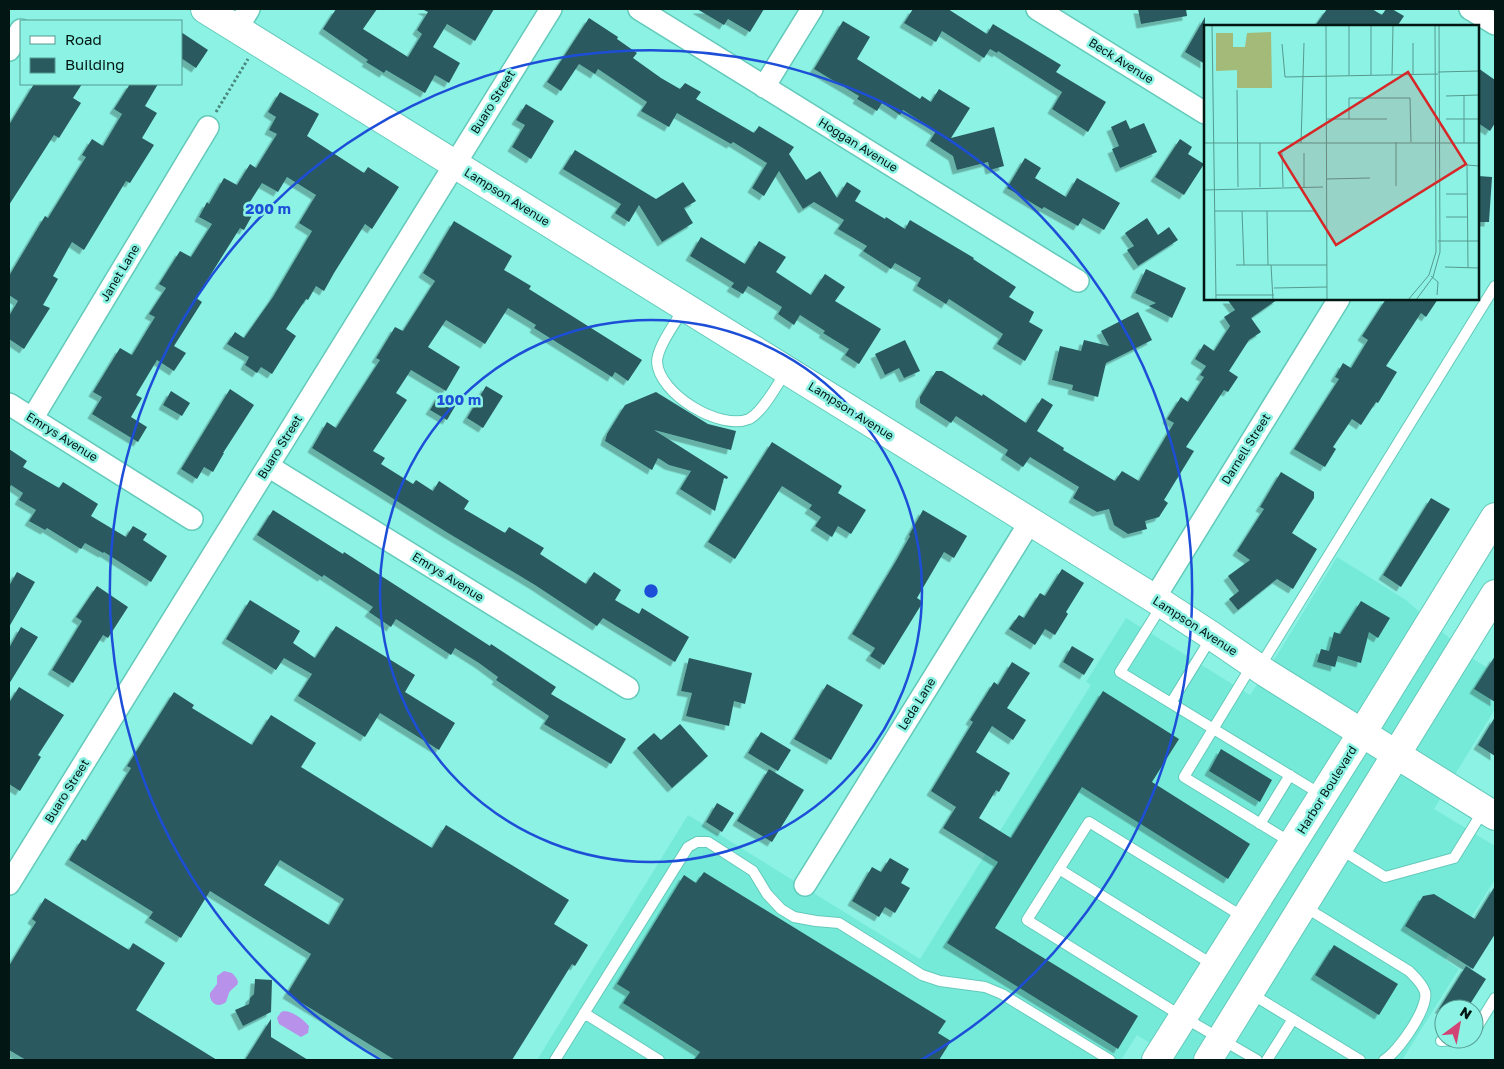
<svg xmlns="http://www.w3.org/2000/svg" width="1504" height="1069" font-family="'Golos Text',sans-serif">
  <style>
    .built { fill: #76ead9 }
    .water { fill: #b891eb }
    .building { fill: #295a5e; fill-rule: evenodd; filter: url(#shadow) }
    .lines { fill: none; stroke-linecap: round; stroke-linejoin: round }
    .lane-casing { stroke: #63cabb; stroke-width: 12 }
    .street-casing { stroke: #63cabb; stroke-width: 24 }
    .secondary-casing { stroke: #63cabb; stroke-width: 30 }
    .primary-casing { stroke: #63cabb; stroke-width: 30 }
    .path { stroke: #49887e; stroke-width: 3; stroke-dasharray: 2.5 2.5; stroke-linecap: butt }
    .lane { stroke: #fff; stroke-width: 10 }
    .street { stroke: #fff; stroke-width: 21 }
    .secondary { stroke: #fff; stroke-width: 28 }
    .primary { stroke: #fff; stroke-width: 28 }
    .ring { fill: none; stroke: #1d4ed8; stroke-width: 2.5 }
    .labels { text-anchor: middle; stroke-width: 5; stroke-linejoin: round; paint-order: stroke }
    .street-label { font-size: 12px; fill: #021613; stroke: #8cf2e3 }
    .inset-road { fill: none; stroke: #559a90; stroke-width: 1 }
    .view { fill: #d62828; fill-opacity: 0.15; stroke: #d62828; stroke-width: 2.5 }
    .inset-edge { fill: none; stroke: #021613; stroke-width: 2.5 }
    .centre { fill: #1d4ed8; stroke: #8cf2e3; stroke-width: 2.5 }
    .ring-label { font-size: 15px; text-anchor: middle; font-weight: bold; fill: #1d4ed8; stroke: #8cf2e3; stroke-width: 5; stroke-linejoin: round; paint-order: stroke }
  </style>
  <defs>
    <filter id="shadow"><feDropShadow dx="-4.5" dy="4.5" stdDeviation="0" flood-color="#0004"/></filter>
  </defs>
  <rect width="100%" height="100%" fill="#8cf2e3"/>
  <!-- built -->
  <path class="built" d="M1337,557L1406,600L1473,659L1495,672V709L1434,809L1495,846V879L1445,960L1459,969L1402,1060H1177L1137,1035L1121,1060H537L688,815L920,959L1091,685L1086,682L1126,618L1250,695L1282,647Z"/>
  <!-- water -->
  <path class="water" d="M224,971L232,973C245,986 233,985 229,993C228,996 227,999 226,1002C218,1009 209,1003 210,993L217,984V976Z
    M284,1011C292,1011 303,1019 309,1026L308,1033L301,1037L279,1024L277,1018L281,1012Z"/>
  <!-- building -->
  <path class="building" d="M336,9H377L363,29L408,57L422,34L417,30L428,12L422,9H494L475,41L447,24L433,47L460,63L449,83L435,75L425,93L386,70L384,73L366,62L368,60L323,29Z
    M697,9H764L750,32L728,19L724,25Z
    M913,9H948L987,34L993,24L1061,65L1056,72L1106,102L1088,132L1052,109L1062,92L998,51L997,53L990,49L984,58L942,31L936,42L904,23Z
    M1138,9H1186L1187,16L1141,24Z
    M1327,9H1372L1382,15L1386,9H1392L1404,16L1398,25L1400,26H1315Z
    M1205,17V64L1185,52Z
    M589,18L618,37L617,39L637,53L633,58L661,78L680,89L685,83L701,92L696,99L754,133L759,126L794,147L789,154L806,180L820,171L837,198L847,182L861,191L855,201L885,219L886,217L905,229L910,220L974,258L973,259L1016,287L1009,297L1034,312L1029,322L1043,330L1025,361L997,344L1003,334L949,299L946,304L917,286L921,278L895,263L891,269L863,251L867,246L838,229L844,220L814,202L803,209L779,171L764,196L752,188L767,163L733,142L731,144L677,113L669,127L641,111L647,102L598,69L595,74L579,64L561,91L547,82Z
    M843,21L870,37L857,59L920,99L922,96L931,102L939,89L970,108L951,138L994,127L1004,166L990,170L988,162L957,170L953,156L930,141L936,131L903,110L900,115L882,103L877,111L857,99L859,96L814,69Z
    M181,32L208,50L196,68L181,58Z
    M1478,68L1495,80V123L1490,131L1478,123Z
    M34,84H82L73,98L81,103L59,138L54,135L9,205V125Z
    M130,84H158L145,106L157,113L142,138L154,145L130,183L126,181L84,250L72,242L53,276L58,279L43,305L50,308L24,349L9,339V316L18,301L9,295V276L45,216L48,218L86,157L82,155L92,139L103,146L122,114L114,109Z
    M280,92L319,114L307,136L364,173L368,167L399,187L372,229L365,224L334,273L324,291L316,286L308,300L306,299L286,329L296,336L272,374L261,367L257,373L245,365L249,357L227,344L235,332L244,338L273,297L312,231L299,223L316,195L287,177L278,192L262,183L246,208L254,212L244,230L240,228L196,298L202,302L174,346L186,353L174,371L157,360L136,395L142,398L131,417L147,427L138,442L92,414L102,397L93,392L120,348L132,355L155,317L149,314L166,288L159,284L180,251L191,257L212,224L199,217L207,202L209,204L224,178L237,185L250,164L256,168L277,134L269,130L276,117L268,112Z
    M526,104L554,121L531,159L512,147L525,125L516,120Z
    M1126,120L1130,129L1144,123L1157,152L1120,168L1112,149L1119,146L1111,127Z
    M1180,139L1192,147L1188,154L1204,164L1184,195L1155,177Z
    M575,150L656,199L683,182L696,201L684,208L693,223L662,242L639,205L629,222L615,213L621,204L563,169Z
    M1025,158L1041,168L1035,178L1066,197L1077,178L1120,203L1104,230L1083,218L1078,226L1044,207L1042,209L1007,188Z
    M1478,176L1492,177L1489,222H1478Z
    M1147,218L1158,235L1169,227L1178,240L1138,266L1127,250L1134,246L1125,233Z
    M454,221L512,256L504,270L531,286L529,289L642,360L628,381L615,372L612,377L534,328L536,325L508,308L485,344L446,320L428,347L460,367L446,391L411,370L396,393L407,400L373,451L385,458L381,464L413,484L416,480L433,491L439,481L469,501L464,509L505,533L509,527L544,548L540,554L586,584L594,572L621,590L615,600L639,614L642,608L689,637L675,662L603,618L597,626L535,585L448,533L312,448L327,422L336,428L380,360L376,358L395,327L403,331L435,281L423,273Z
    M701,237L745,264L759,241L786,257L776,272L811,295L825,274L845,287L835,301L881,329L859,364L845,355L849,349L823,333L825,331L800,315L794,325L778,314L782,307L748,286L743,294L731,287L734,283L690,256Z
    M1146,269L1186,288L1172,318L1149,306L1156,303L1135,293Z
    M1227,299H1278L1251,318L1261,332L1249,340L1229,371L1238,377L1228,392L1224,390L1186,447L1194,451L1164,500L1168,503L1159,517L1145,521L1147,529L1128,534L1114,525L1109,509L1097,512L1073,498L1079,487L1030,457L1023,467L1005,455L1008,450L956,416L951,423L920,403V397L936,371H942L982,396L983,394L1026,423L1042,398L1053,405L1037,431L1064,448L1063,450L1115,481L1122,471L1139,481L1174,423L1167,419L1181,397L1188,402L1204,377L1200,375L1206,366L1195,359L1204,344L1214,351L1230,326L1224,317L1235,310Z
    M1386,299H1438L1426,317L1421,313L1386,366L1397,372L1378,403L1376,402L1361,425L1352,419L1333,447L1336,449L1325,467L1294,449L1339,379L1335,377L1343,363L1351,368L1368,340L1362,336Z
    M1138,312L1152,340L1106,363L1098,397L1072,390L1073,385L1052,380L1060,346L1081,351L1084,340L1109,346L1101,331Z
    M905,340L920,371L904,378L899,368L885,375L875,354Z
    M486,386L503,396L483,428L467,418Z
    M230,389L254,405L223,453H224L213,472L204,467L197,479L181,469Z
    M171,391L190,403L182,416L163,405Z
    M441,392L457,403L447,420L430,410Z
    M656,392L708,424L736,431L731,450L654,430L728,477L727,479L724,478L715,511L680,489L691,471L669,465L658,458L652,470L605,441L607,434L625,405Z
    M772,442L842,486L838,493L866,510L851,534L838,526L832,537L815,526L821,517L809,509L812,505L782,486L735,559L708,542Z
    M9,449L27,461L23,467L59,488L63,482L98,504L91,516L126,537L133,526L147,534L143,540L167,556L151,582L104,552L103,553L85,543L81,549L47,528L45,530L29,521L36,510L19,500L23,493L11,485L9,489Z
    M1281,472L1314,492V498L1292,533L1317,549L1293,589L1277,579L1238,610L1229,599L1239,591L1228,576L1250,560L1237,551L1264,509L1260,507Z
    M1431,498L1450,509L1401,587L1383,575Z
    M273,510L343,554L344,552L490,646L491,644L556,687L551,694L626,739L611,764L544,724L549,716L496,680L498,677L479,663L455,648L451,655L396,619L391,627L369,612L373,607L324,575L322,577L257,535Z
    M923,510L967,536L954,558L944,552L917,598L923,602L884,665L870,656L875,648L852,634L896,561L910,536L909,535Z
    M1062,569L1084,583L1066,612L1068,614L1055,635L1045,629L1035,645L1009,629L1019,615L1024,618L1040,593L1045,596Z
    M17,572L35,582L9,627V586Z
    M97,586L128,607L108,638L103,635L73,683L52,670L82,621L76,617Z
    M250,600L300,631L293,643L315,658L336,626L415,675L405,692L455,723L439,750L380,713L365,737L298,696L312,674L284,658L276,670L226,639Z
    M1361,601L1390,618L1378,638L1369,632L1361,663L1338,656L1335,667L1317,662L1321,649L1329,651L1334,632L1340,634Z
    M21,627L38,637L9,684V648Z
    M1072,646L1094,659L1084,675L1063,662Z
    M1495,656V702L1474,689Z
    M689,658L752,673L745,704L734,701L729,726L686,716L692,693L681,691Z
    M1012,662L1030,673L1007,708L1026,720L1013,740L992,726L976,752L1010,773L999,792L996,790L979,818L1011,838L1103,691L1179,739L1152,782L1250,844L1228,879L1082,787L995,928L1138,1016L1118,1049L947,943L998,862L943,828L956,807L931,791L973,722L970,720L994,682L998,685Z
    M827,684L863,705L831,760L794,739Z
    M19,687L64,715L38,755L41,757L20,791L9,784V703Z
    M174,692L194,705L192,708L252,745L271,715L316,743L301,767L393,824L432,848L446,825L569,900L554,924L588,945L575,966L572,964L512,1060H395L287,994L311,954L210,891L181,938L149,918L153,912L69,860L82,839L86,841L131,768L127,766ZM280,860L344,899L329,925L264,885Z
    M1495,717V756L1478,745Z
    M680,724L708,756L672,788L637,748L654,733L661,740Z
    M761,732L791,750L778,771L748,753Z
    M1221,749L1272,780L1260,802L1209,771Z
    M769,769L804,790L772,842L737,821Z
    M717,803L734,813L722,832L706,822Z
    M890,858L909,869L901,883L910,888L895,913L885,907L879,917L852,901L872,867L881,872Z
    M704,872L946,1021L938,1033L951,1041L939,1060H694L700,1052L623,1003L630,992L617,984L684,875L696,883Z
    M1495,886V934L1473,969L1405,926L1423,896L1434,894L1475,919Z
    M45,898L129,950L133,943L165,963L136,1010L217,1060H26L9,1050V966L36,922L32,919Z
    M1334,945L1398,984L1379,1015L1315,975Z
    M1466,966L1486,979L1467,1009H1439Z
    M255,979L272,980L271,1012L243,1026L235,1010L249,1004L250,998L254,994Z
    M271,1019V1037L308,1060H245Z"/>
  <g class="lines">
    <defs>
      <path id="lane" d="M684,308C676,322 657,347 657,362C659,394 720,431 749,419C762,413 778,384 786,371
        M1162,605L1120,672L1322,795
        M1252,665L1184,777L1292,843
        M1259,668L1495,286
        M1171,703L1211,638
        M1260,824L1290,775
        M1340,849L1385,877L1454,858L1483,811
        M1059,869L1215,966
        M1305,907L1409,971C1415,977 1422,983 1425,992C1429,1008 1398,1052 1384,1060
        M1245,918L1089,822L1027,920L1183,1017L1257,1060
        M1250,993L1360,1060
        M584,1013L659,1060
        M1474,1032L1495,998
        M1441,1041L1468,1039
        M555,1060L688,847L697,842H708L753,871L767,894L781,909L794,917L816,921L839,923L922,975L940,981L985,987L1002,994L1110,1060
        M1267,1060L1293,1019"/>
      <path id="street" d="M639,9L1078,281
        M1037,9L1205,113
        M1470,9L1495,24
        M237,29L249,9
        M9,50L21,30
        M764,87L812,9
        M9,404L192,519
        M32,419L208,127
        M268,466L628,688
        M1154,599L1339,299
        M9,884L551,9
        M805,885L1030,522"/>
      <path id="secondary" d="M205,9L1163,604L1212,636L1266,673L1495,816"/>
      <path id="primary" d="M1156,1060L1362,733L1495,517
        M1208,1060L1495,594"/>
    </defs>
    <!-- lane casing -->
    <use href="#lane" class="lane-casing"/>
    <!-- street casing -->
    <use href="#street" class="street-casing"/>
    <!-- secondary casing -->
    <use href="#secondary" class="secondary-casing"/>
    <!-- primary casing -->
    <use href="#primary" class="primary-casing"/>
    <!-- path -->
    <path class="path" d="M216,112L248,59"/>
    <!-- lane -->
    <use href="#lane" class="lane"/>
    <!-- street -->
    <use href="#street" class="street"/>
    <!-- secondary -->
    <use href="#secondary" class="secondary"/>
    <!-- primary -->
    <use href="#primary" class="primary"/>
  </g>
  <!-- distance rings -->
  <g class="ring">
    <circle cx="651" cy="591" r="271"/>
    <path d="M381 1060A541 541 0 1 1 921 1060"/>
  </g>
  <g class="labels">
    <!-- street labels -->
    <g class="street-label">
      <text transform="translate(1121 61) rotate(32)" y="4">Beck Avenue</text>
      <text transform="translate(493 102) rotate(-58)" y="4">Buaro Street</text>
      <text transform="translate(858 145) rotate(32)" y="4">Hoggan Avenue</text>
      <text transform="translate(507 197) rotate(32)" y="4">Lampson Avenue</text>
      <text transform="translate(120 273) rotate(-59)" y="4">Janet Lane</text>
      <text transform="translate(851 411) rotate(32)" y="4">Lampson Avenue</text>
      <text transform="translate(62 437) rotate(32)" y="4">Emrys Avenue</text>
      <text transform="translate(280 447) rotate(-58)" y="4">Buaro Street</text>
      <text transform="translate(1246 449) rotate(-58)" y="4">Darnell Street</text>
      <text transform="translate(448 577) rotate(32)" y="4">Emrys Avenue</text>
      <text transform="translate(1195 626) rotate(33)" y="4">Lampson Avenue</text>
      <text transform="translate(917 704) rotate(-58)" y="4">Leda Lane</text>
      <text transform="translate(1327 790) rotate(-58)" y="4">Harbor Boulevard</text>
      <text transform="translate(67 791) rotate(-58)" y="4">Buaro Street</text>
    </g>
  </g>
  <!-- overview -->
  <g transform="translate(1204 25)">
    <rect width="275" height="275" fill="#8cf2e3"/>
    <path d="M67,7L68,63H33V45L12,46V8H29V22H41L43,8Z" fill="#a4ba78"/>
    <path class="inset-road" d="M8,0L12,275M122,0L123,275M145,0V50M167,0V50M209,18V50M78,19L81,52L234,49M234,47L275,46M188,50L189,0M33,65L34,162M260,70V118M242,71L275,70M123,94H183M145,94V73H206L207,117M242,94H275M192,117V161M0,118H275M56,118V162M97,118L100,18M78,128L79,162M100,128V162M123,154L166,153M0,165L119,162M242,169H263M11,186H110M38,186L40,240M63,186L64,240M242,192H264M234,216H275M32,240H123M67,240L69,275M241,242L275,243M264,243L263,140L275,141M227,251L234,257L233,270M70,263L123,262M12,270H70M204,275L225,250L232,227L231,0M212,275L229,252L236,227L235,0"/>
    <path class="view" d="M204,47L262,139L132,220L75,128Z"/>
    <rect width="275" height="275" class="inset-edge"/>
  </g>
  <circle cx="651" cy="591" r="8" class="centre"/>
  <g class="ring-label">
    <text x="268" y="214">200 m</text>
    <text x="459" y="405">100 m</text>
  </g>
  <!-- border -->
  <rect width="1504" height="1069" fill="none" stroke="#021613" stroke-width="20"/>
  <!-- legend -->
  <rect x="20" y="20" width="162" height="65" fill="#8cf2e3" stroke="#559a90"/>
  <rect x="30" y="36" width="25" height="8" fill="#ffffff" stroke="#559a90"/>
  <text x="65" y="45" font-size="15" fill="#021613">Road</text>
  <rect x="30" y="58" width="25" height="15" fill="#295a5e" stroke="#559a90"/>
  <text x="65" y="70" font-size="15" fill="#021613">Building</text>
  <!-- north arrow -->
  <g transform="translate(1459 1024) rotate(32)"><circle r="24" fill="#8cf2e3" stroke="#559a90"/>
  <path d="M0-4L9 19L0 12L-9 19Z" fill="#d04374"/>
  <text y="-8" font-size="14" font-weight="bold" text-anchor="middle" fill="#021613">N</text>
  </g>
</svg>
